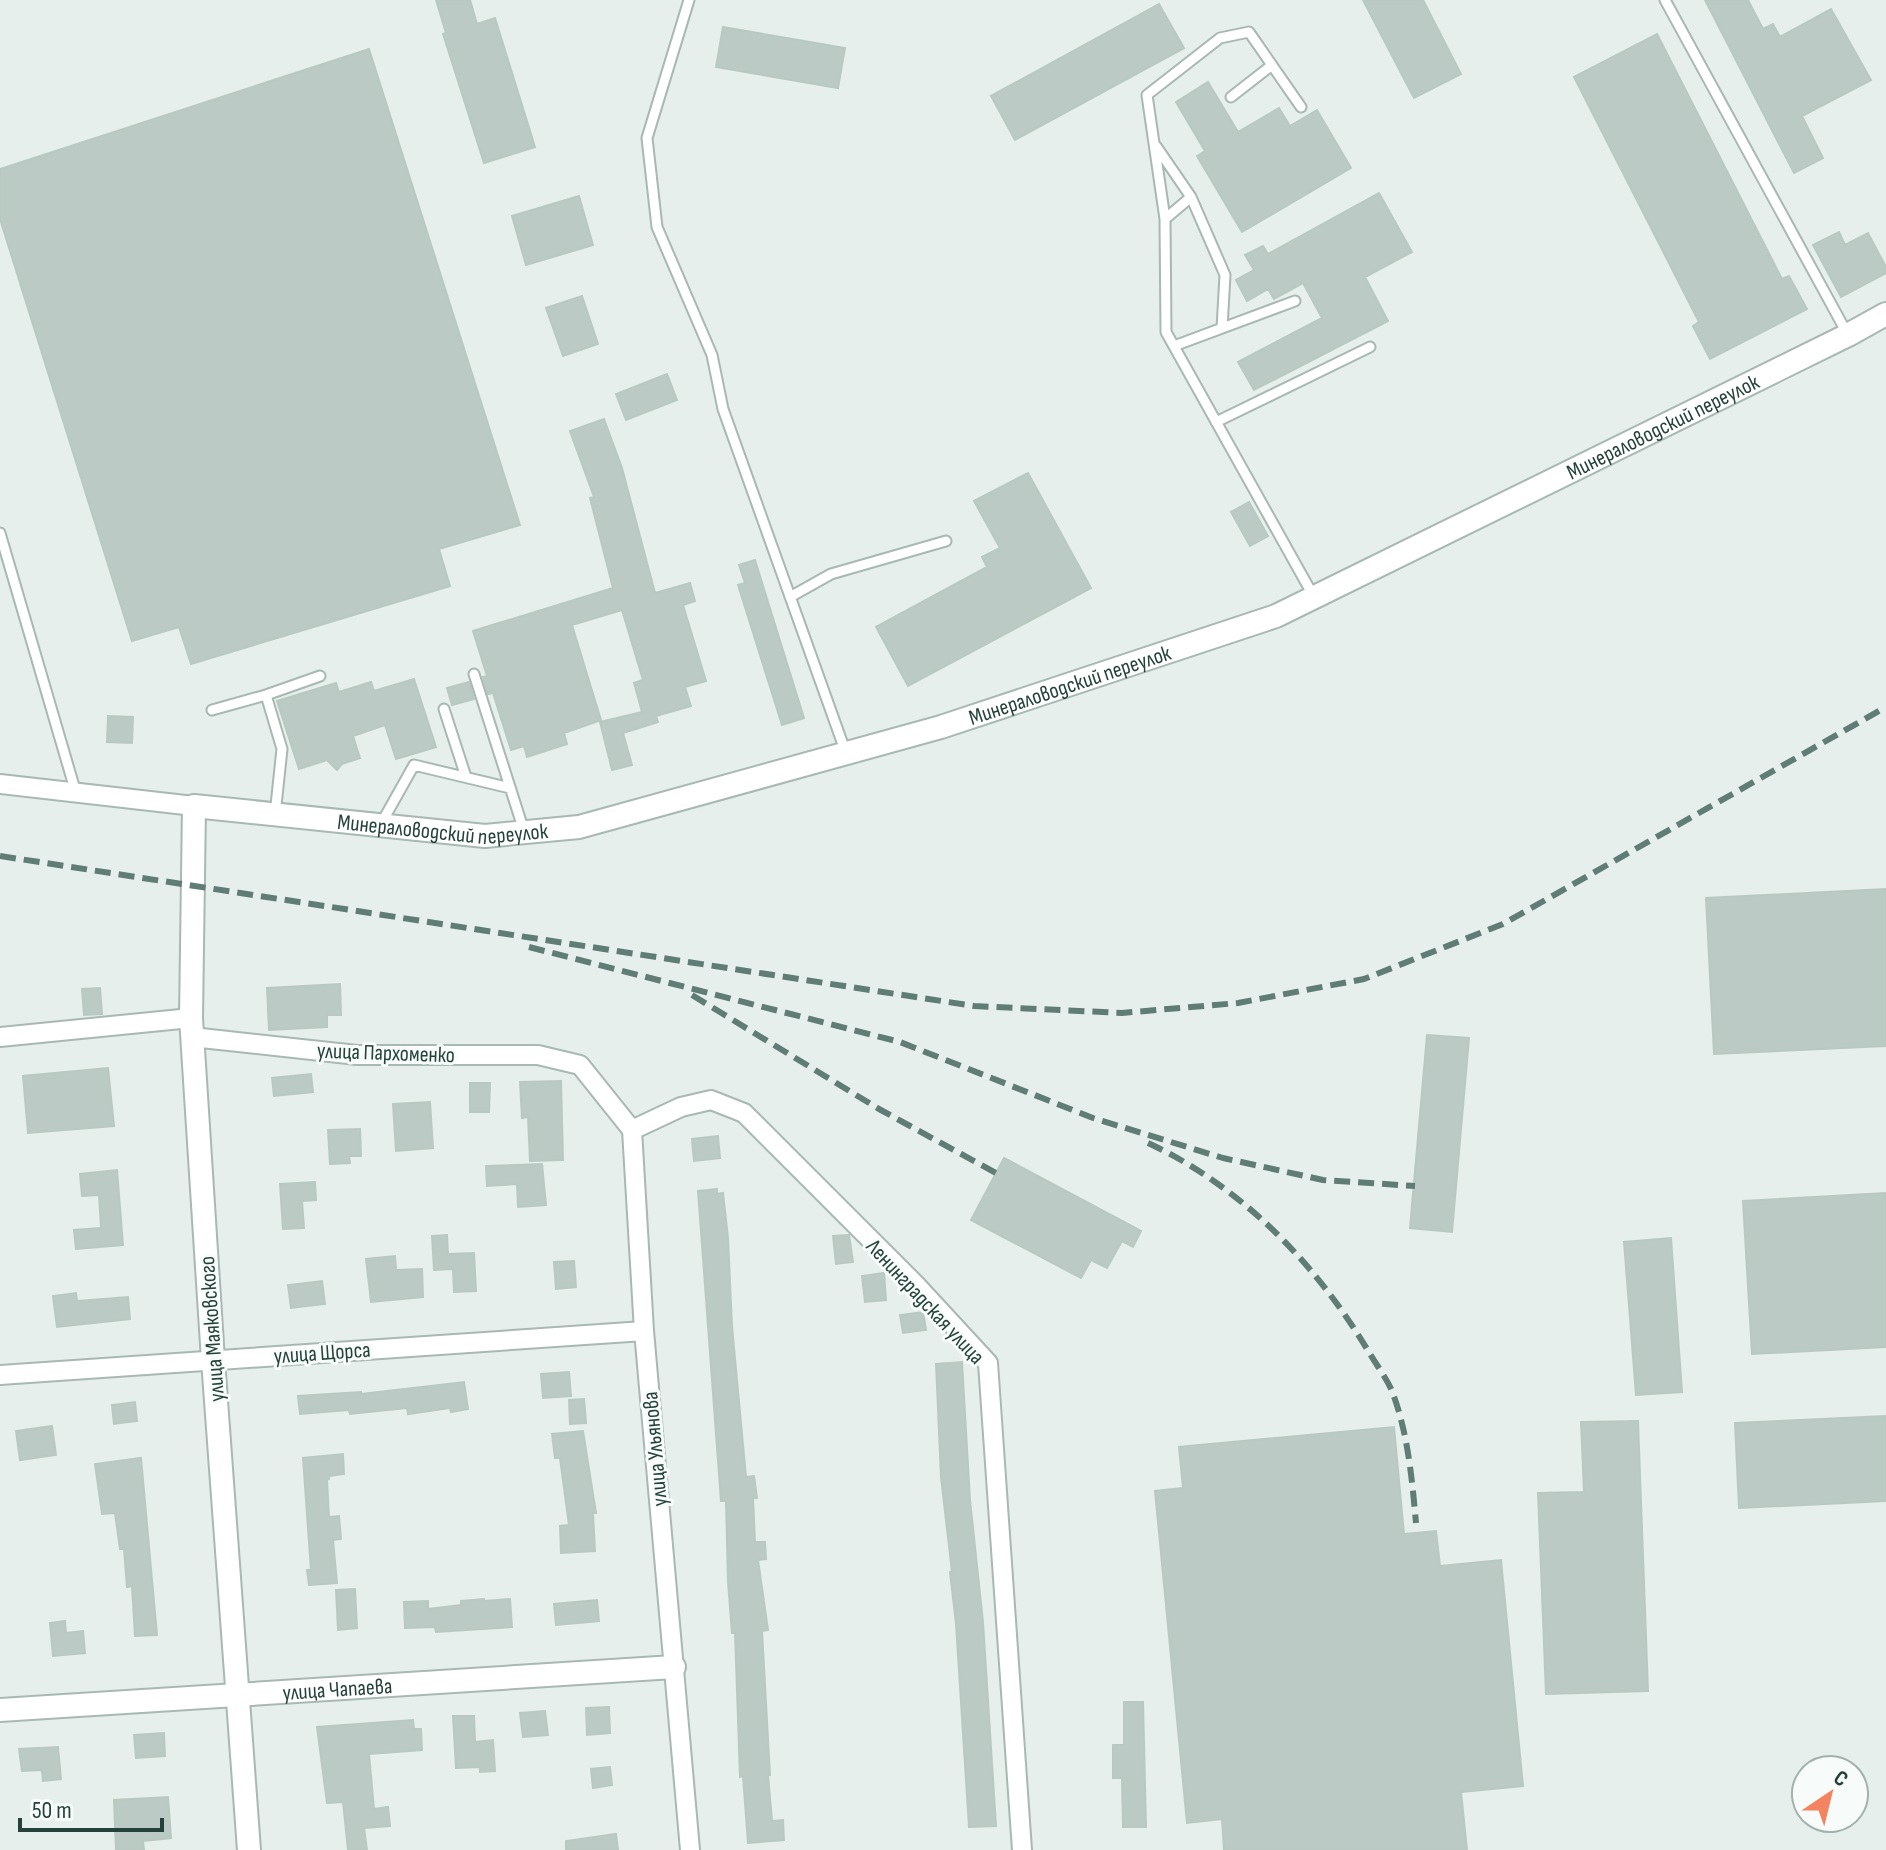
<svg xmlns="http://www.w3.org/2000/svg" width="1886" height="1850" font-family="'Sofia Sans Condensed',sans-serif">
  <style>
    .building { fill: #bbcac4; stroke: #b8c9c2; stroke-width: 2 }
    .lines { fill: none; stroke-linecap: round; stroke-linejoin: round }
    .service-casing { stroke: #a8b8b2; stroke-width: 13 }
    .minor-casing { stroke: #a8b8b2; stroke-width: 22 }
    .tertiary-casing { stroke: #a8b8b2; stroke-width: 26 }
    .service { stroke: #fff; stroke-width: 9 }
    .minor { stroke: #fff; stroke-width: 18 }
    .tertiary { stroke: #fff; stroke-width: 22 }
    .rail { stroke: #5f7d75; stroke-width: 6; stroke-dasharray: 16 8; stroke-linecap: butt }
    .labels { text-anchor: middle; stroke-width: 6; stroke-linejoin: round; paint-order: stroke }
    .street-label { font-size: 22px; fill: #24423a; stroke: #f7fbf9 }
  </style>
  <rect width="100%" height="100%" fill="#e6efeb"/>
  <!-- building -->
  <path class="building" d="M436,0H470L477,24L495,18L535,147L484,163L443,34L446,33Z
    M1363,0H1423L1461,74L1414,98Z
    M1705,0H1748L1763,29L1773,24L1780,37L1831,9L1871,80L1802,116L1823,158L1794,173Z
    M1159,4L1184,48L1015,140L991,96Z
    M723,27L845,48L838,88L716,67Z
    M1657,34L1782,279L1789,276L1807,309L1710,359L1693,326L1699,322L1574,77Z
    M369,49L520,525L439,549L450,586L191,664L179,627L132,641L0,219V169Z
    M1208,82L1238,132L1279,108L1290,126L1317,110L1351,168L1242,232L1197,156L1205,151L1176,102Z
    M1379,193L1412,252L1365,277L1388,321L1254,390L1238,362L1322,318L1303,283L1274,299L1268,289L1247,301L1236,280L1254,270L1245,255L1263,246L1268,254Z
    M579,196L593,245L526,265L512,216Z
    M1839,232L1845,245L1868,233L1886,267V273L1841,297L1813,245Z
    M582,296L598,344L563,356L546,308Z
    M667,374L677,400L626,420L616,394Z
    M604,419L622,468L655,593L690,583L695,601L683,605L706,681L685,687L691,706L656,716L658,722L623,733L632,765L612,770L600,722L642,712L634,683L643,680L622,610L572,625L601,720L564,733L567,744L527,757L524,746L511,750L493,693L488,694L483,677L487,676L473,631L613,588L590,498L594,497L570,431Z
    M1028,473L1091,588L908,686L876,627L987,567L982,557L1000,548L974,501Z
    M1249,502L1268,536L1250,546L1231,512Z
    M755,560L804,718L782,725L738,585L745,583L739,565Z
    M414,679L436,747L396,759L385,725L353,736L360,758L342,764L337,770L327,760L299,769L277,701L336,683L339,692L371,682L374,691Z
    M469,682L474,699L452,705L447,688Z
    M108,716L133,717L132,743L107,742Z
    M1886,889V1046L1714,1054L1706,898Z
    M340,984L341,1015H327V1027L269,1030L267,988Z
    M100,988L102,1014L84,1015L82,989Z
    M1427,1035L1469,1038L1452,1232L1410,1228Z
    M108,1068L114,1126L28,1133L23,1076Z
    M311,1074L313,1092L274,1096L272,1078Z
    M561,1081L563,1160L530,1161L528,1117L522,1118L520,1082Z
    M470,1083H490L489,1112H470Z
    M430,1102L433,1148L396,1151L393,1104Z
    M360,1129L361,1156H349L350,1163L330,1164L328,1130Z
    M718,1136L720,1158L694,1161L692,1139Z
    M1004,1158L1141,1231L1133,1247L1122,1241L1107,1268L1091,1260L1081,1278L971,1220Z
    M542,1164L546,1205L518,1207L517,1184L487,1186L486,1166Z
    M117,1170L123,1245L76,1249L74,1230L101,1228L99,1195L82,1196L80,1174Z
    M315,1182L316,1200L302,1201L304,1228L283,1229L280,1184Z
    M717,1189V1194L723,1193L728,1238L732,1326L746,1477L754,1476L757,1498H753L755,1542H765L766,1559L758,1560L768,1630L762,1631L770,1775H768L772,1821L783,1820L784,1840L748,1843L743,1776L740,1777L735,1633H732L728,1582L726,1501H721L698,1191Z
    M1886,1193V1347L1752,1354L1743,1201Z
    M447,1235L448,1254L474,1253L476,1291L454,1292L453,1269L434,1270L432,1236Z
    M849,1235L853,1262L836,1264L833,1236Z
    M1671,1238L1682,1392L1636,1395L1624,1242Z
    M395,1256L396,1270L422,1269L423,1297L371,1302L366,1259Z
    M574,1261L576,1287L556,1289L554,1262Z
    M884,1273L886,1300L865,1302L862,1276Z
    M322,1281L325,1304L291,1308L288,1285Z
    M76,1293L77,1301L128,1297L130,1319L57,1327L53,1296Z
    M923,1312L926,1330L903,1333L900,1315Z
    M962,1362L970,1500L983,1622L996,1826L969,1827L956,1624L950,1572H952L941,1477L936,1364Z
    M569,1372L571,1396L543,1398L541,1374Z
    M464,1382L468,1409L451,1412L450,1408L408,1414L407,1408L350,1414L349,1410L300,1414L298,1396L361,1392V1394Z
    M584,1399L586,1423L570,1424L569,1400Z
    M135,1402L137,1421L114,1424L112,1405Z
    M1886,1416V1501L1739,1508L1735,1423Z
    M1638,1421L1648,1691L1546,1694L1538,1493L1584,1492L1581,1422Z
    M52,1426L56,1455L20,1460L16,1431Z
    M1394,1427L1404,1534L1436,1531L1440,1566L1501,1560L1523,1786L1461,1792L1467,1850H1224L1222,1819L1187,1823L1155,1491L1183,1488L1179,1447Z
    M583,1431L596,1513H593L595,1551L561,1553L560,1526L569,1525L560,1458H555L552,1434Z
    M343,1454L344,1474L329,1476V1479L327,1480L329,1517L339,1516L341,1539L333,1540L337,1583L309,1585L307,1570H311L303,1458Z
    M141,1458L157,1635L135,1636L132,1586L127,1587L124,1549H120L115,1513L102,1514L95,1464Z
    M355,1589L357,1628L338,1630L336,1590Z
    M484,1599V1601L510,1599L512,1627L436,1632L435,1627L405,1628L404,1602L428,1601V1609L461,1605V1601Z
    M597,1600L599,1621L556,1625L554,1604Z
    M65,1621L66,1633L83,1631L85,1653L53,1656L50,1623Z
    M1124,1702H1143L1146,1827H1123L1122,1778H1113V1745H1124Z
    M609,1707L610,1733L587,1735L586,1708Z
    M545,1711L548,1735L523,1737L520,1713Z
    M453,1716H474L475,1742L493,1740L495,1771L480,1772V1767L456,1768Z
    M413,1720L414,1729H421L422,1750L369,1754L374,1809L388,1807L390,1826L364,1828L367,1850H348L343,1802L327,1803L317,1727Z
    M164,1733L165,1756L136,1758L134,1735Z
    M58,1747L61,1779L43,1781L42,1770L22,1771L19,1749Z
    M610,1767L612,1785L593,1788L591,1769Z
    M168,1797L171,1838L143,1841L144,1850H116L114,1800Z
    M616,1834L618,1850H566V1841Z"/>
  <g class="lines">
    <defs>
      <path id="service" d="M689,0L647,138L657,227L712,355L723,409L846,753
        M1665,0L1848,335
        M1231,97L1272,65
        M1301,107L1249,32L1220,38L1147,95L1165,219L1166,332L1314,597
        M1156,146L1191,197L1225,275L1222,328
        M1165,219L1191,197
        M1174,346L1295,301
        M1216,422L1370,347
        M0,533L76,793
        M790,597L831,574L946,541
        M474,674L524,831
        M444,709L466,777
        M212,710L266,695
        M275,815L282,749L266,695L320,676
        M382,822L414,765L510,788"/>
      <path id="minor" d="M0,784L194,806
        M0,1037L191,1018
        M192,1037L357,1055H538L580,1065L632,1130L644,1331L690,1850
        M632,1130L681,1107L711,1100L744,1113L916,1285L988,1363L1022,1850
        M0,1375L644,1331"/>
      <g id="tertiary">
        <path id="s1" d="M0,1710L674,1667"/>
        <path id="s2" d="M249,1850L213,1360L191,1018L194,806L485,836L579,827L941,727L1276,616L1848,335L1886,314"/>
      </g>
    </defs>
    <!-- service casing -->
    <use href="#service" class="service-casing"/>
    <!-- minor casing -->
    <use href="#minor" class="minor-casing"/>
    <!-- tertiary casing -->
    <use href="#tertiary" class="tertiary-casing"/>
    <!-- service -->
    <use href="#service" class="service"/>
    <!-- minor -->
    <use href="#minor" class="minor"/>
    <!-- tertiary -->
    <use href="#tertiary" class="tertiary"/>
    <!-- rail -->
    <path class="rail" d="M0,856L974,1006L1122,1013L1238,1003L1364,979L1503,924L1886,707
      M529,947L900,1042L1093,1118L1223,1158L1323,1180L1415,1186
      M692,995L879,1109L996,1173
      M1148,1143C1241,1186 1315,1263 1367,1349C1375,1363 1386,1377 1392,1391C1408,1433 1412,1479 1416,1523"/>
  </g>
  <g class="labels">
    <!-- street labels -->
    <g class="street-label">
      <text dy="8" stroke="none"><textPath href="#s2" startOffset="2592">Минераловодский переулок</textPath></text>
      <text dy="8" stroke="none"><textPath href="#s2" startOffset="1944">Минераловодский переулок</textPath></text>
      <text dy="8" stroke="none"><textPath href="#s2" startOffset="1296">Минераловодский переулок</textPath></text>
      <text transform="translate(386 1052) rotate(2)" y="8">улица Пархоменко</text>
      <text transform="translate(926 1301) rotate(47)" y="8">Ленинградская улица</text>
      <text transform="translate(211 1329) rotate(-94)" y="8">улица Маяковского</text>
      <text transform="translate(322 1352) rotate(-4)" y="8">улица Щорса</text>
      <text transform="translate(654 1449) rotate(-95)" y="8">улица Ульянова</text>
      <text dy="8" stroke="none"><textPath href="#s1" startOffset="338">улица Чапаева</textPath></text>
    </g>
  </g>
  <!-- north arrow -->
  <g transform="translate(1830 1794) rotate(35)"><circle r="38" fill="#f7fbf9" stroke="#a3b1ad" stroke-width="2"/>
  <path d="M0-6L14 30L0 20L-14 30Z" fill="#f4845f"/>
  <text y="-12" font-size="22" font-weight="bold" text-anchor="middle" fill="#24423a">С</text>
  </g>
  <!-- scale -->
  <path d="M20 1818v12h142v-12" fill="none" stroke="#24423a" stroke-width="4"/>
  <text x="32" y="1818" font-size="24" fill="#24423a" stroke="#f7fbf9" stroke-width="6" paint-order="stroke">50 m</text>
</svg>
